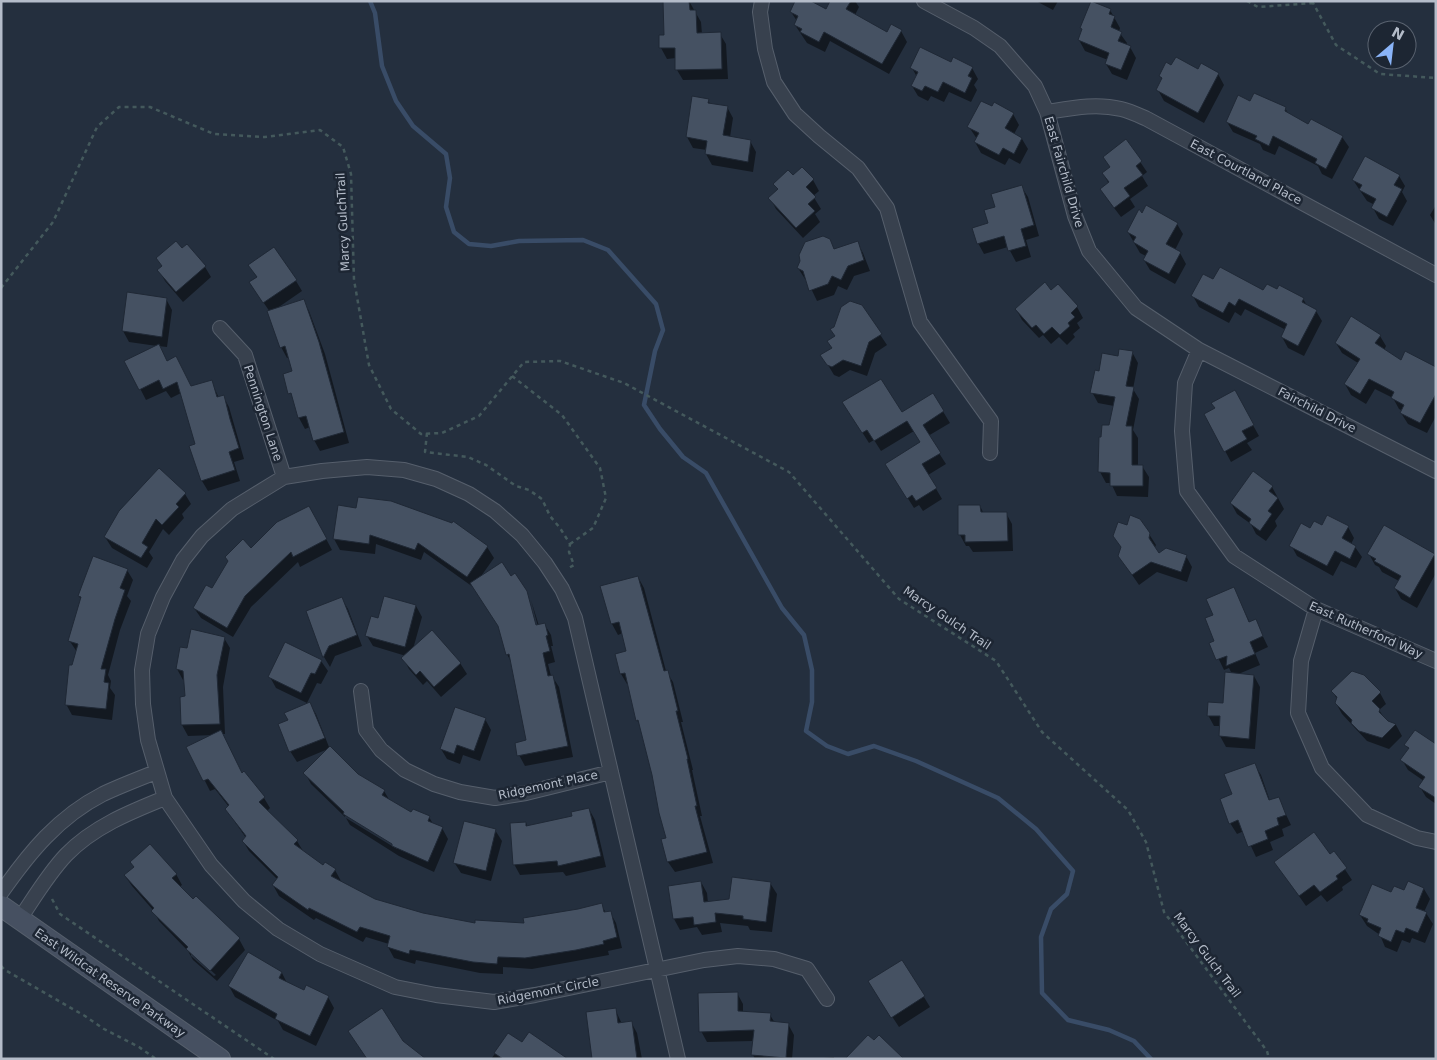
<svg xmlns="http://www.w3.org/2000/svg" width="1437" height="1060" font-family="'DejaVu Sans',sans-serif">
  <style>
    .shadow { fill: #0007; fill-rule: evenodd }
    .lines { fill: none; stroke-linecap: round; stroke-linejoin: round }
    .stream { stroke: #394c67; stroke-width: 4.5 }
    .building { fill: #455162; stroke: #1f2835 }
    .minor-casing { stroke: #565f6c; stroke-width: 16 }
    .secondary-casing { stroke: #565f6c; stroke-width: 22 }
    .path { stroke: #44595c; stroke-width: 2.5; stroke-dasharray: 4 4; stroke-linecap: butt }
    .minor { stroke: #38414e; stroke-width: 14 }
    .secondary { stroke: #465061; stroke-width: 20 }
    .labels { text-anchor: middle; stroke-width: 5; stroke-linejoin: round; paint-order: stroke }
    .street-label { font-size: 12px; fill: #b4bcc9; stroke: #1d2633 }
  </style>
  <rect width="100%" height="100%" fill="#242f3e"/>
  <!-- shadow -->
  <path class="shadow" d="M664,1H689L701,22L702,34H720L726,44L728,79L683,80L677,70L676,58L667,59L661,48L665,36Z
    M831,1H855L859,7L855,15L887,34L901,31L907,42L889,74L830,41L825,52L807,43L795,25L797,21L791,12L827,11Z
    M1036,1H1058L1053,10Z
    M1110,10L1120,28L1119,32L1127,43L1126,45L1130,47L1136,58L1127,80L1112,74L1106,64L1108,60L1085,51L1079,40L1083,31L1081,28Z
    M951,64L972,68L978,79L974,85L977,90L971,102L949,92L944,102L931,96L928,101L918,96L912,86L917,77L912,68Z
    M1172,67L1218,74L1224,85L1204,123L1164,101L1158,90L1163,81L1160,76Z
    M708,100L710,104L727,107L733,118L730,137L750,141L756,152L753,172L712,165L706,154L707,150L693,148L687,137Z
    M1251,102L1285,108L1289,115L1309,125L1342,137L1349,147L1332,179L1322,174L1318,166L1279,146L1275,155L1263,150L1260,144L1233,132L1227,122Z
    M1013,114L1019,125L1014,134L1022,139L1028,149L1020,164L1009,158L1005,165L981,153L975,142L977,139L969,127Z
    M1126,141L1147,172L1142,176L1148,186L1130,199L1135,207L1121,217L1108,200L1109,184L1103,173L1110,168Z
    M1399,176L1405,186L1402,192L1407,201L1393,226L1379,219L1373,208L1375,205L1367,201L1353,180Z
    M793,177L813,180L819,191L813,196L821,209L815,214L820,222L803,238L776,209L770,198L778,190L775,184Z
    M1021,186L1028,197L1039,236L1026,240L1031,257L1016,262L1008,247L984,254L978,243L989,224L996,208Z
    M1436,205V225L1430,215Z
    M1142,215L1177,224L1183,234L1175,250L1180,253L1186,264L1175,284L1150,270L1144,260L1146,256L1140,253L1128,232Z
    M829,240L835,250L857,242L863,253L870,271L854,276L847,290L838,286L834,295L817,301L807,280L805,279L798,268Z
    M250,265L296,281L302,291L276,309L303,300L309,311L325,354L349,443L320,451L314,440L310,427L305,429L299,418L285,375L294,372L290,357L287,358L281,347L270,312L257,293V278Z
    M205,267L211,277L183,302L165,281L159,270Z
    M1214,281L1303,299L1308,307L1316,311L1322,321L1304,356L1288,348L1282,337L1286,330L1245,309L1241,316L1235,312L1229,323L1199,307L1193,296Z
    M1051,291L1077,307L1083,318L1077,323L1080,328L1073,334L1075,337L1067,345L1059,337L1051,344L1043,335L1039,338L1022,320L1016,309Z
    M166,299L172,310L167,347L158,346L167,362L191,387L211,381L219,398L223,396L229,407L244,459L234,462L240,481L208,491L202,481L196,445L181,393L171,398L166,391L146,400L126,361L157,346L129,342L123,331Z
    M861,306L887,345L875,353L867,376L850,370L839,377L834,375L822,355L833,348Z
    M1380,336L1386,346L1384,350L1401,362L1436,369V416L1427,433L1408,424L1401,413L1403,411L1399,409L1393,398L1375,389L1366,404L1351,395L1345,384L1358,363L1342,353L1336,343Z
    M1132,352L1138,363L1133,389L1139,399L1133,430L1138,438V466H1142L1149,477L1148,497L1117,496L1111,483H1106L1100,472L1114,406L1098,403L1092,392L1100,372L1119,358Z
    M1234,391L1259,436L1247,443L1252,450L1231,462L1206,415L1216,409Z
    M933,395L950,423L928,436L946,464L928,475L942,499L923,511L919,505L914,508L893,475L921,443L914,431L881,451L874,440L869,443L850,413L901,414Z
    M1253,473L1272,487L1284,509L1275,521L1277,526L1266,541L1256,534L1251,524L1237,514L1231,503Z
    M185,494L191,504L182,514L184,518L169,535L163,529L149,552L153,558L147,568L112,548L105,537Z
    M980,506L984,514L1006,513L1012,524L1013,551L973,552L969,546H966L960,535Z
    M315,518L332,550L300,567L298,562L251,607L233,637L201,618L194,608L212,590Z
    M454,523L487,547L494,558L479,579L537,632L539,631L531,600L539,626L545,625L551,635L553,646H551L555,662L548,664L551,676H552L559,687L573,757L525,766L519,755L528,741L512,664L507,654L500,628L473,587L424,552L421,560L376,544L375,554L340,550L334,539L453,524Z
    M1322,527H1348L1354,538L1351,544L1355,547L1362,557L1356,568L1341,561L1333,576L1297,556L1291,545L1311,530Z
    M1149,534L1156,545L1154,549L1159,555L1186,556L1192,567L1187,582L1157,572L1139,585L1119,556Z
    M1369,554L1434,555L1436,558V573L1417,608L1401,599L1395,588L1399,581L1382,572L1379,567L1375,565Z
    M127,570L133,580L127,596L131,601L120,630L108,675L111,681L110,688L115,695L112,720L72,715L66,704L77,652L69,640L81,600L79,596Z
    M638,577L644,588L666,671L673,682L683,722H681L693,770H692L702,816H700L713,863L675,872L668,862L663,840L668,839L641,727L637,720L628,684H627L621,674L627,652L623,633L618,635L612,624L602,587Z
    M1234,589L1250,623L1255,620L1268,647L1255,653L1260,665L1236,675L1254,676L1260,687L1255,749L1226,747L1220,736L1221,726H1214L1208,715L1224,704L1232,674L1229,668L1224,670L1211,643L1216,641L1214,615Z
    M342,599L348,609L362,646L335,656L330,667L324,657L307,611Z
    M416,606L422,617L413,649L460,663L467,674L441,697L427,681L423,685L409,669L403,658L406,656L373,646L367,636Z
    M224,638L230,648L223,687L225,734H222L242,774L264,798L270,808L267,811L297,841L303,851L324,866L335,870L341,881L340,882L374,900L422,915L476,924H526L601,904L606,913L610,912L616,923L622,948L608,951L609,955L532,969L503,967V974L480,973L416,960L415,964L394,958L388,947L389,944L366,937L363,942L316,918L314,920L279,896L273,885L277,879L249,851L243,841L246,838L226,809L229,807L215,789L210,791L188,747L214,735L188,736L182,725L181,698H186L185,680H183L177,669L188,650Z
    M321,661L328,671L321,684L317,683L307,703L276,688L270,677Z
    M1333,692L1380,693L1386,704L1379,710L1387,722L1396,725L1402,736L1389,749L1367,741L1342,714L1336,703L1337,699Z
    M310,704L316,714L329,747L358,775L384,791L390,801L412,814L429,817L433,824L442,828L448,839L434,872L399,856L350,825L346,818L397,849L398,847L345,814V817L311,784L305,773L328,749L297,762L290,751L289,721Z
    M485,719L491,730L480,761L463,755L460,764L447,759L441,749Z
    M1406,745L1436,746V804L1426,797L1420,787L1424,781L1408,770L1402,760L1409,750Z
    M1254,764L1261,775L1270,801L1278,798L1291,825L1282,829L1284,836L1270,842L1273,850L1256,857L1244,831L1237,834L1230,823L1221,800L1233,795Z
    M589,809L595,820L606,867L566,876L563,872L520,875L514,864L526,823L528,827L573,817Z
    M495,830L502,841L491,881L461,873L454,862Z
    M1334,853L1352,880L1342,887L1343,890L1327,902L1321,895L1306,906L1275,862L1330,855Z
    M176,874L182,885L179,887L193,901L196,898L239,939L245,950L217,981L193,960L188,951L159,921L153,910L132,886L125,876ZM191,952L216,975L214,976L191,956Z
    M701,882L707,893L708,903L730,900L770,883L777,894L772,932L750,930L748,926L720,923L722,932L702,935L697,927L680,930L674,919L670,887Z
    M1424,889L1430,899L1424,912L1426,913L1433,924L1425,943L1412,938L1410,943L1402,940L1397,952L1385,947L1380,935L1367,926L1360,915L1392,893Z
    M902,961L930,1007L899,1027L876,992Z
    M282,973L287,983L305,991L328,997L334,1008L316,1046L283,1030L278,1021L235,997L229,986Z
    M737,993L743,1004V1013L770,1015L775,1023L788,1024L794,1035L792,1059H755L753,1055L754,1041L707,1042L701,1031Z
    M615,1009L622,1024L631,1022L637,1033L642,1059H601Z
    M509,1035L522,1044L562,1059H491Z
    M834,1057V1059H814Z"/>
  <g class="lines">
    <!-- stream -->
    <path class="stream" d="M370,1L375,13L382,66L396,101L413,126L446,154L450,178L446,207L454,232L469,244L491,246L519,241L583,240L608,250L656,304L663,330L655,351L644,405L660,429L683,457L706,473L782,608L804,635L812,670V702L806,731L827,746L848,754L874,746L916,761L998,798L1036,829L1073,871L1067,894L1051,909L1041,937L1042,993L1068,1020L1109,1030L1134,1041L1151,1059"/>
  </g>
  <!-- building -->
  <path class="building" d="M663,1H689L690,10H696L697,33L721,32L722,69L675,70V48H659V35H664Z
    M795,1H811L826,9L830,1H851L846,9L887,32L891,24L902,30L882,64L824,32L819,42L800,32L802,29L794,25L798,16L790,12Z
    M1091,1L1111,9L1109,14L1115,16L1111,27L1122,32L1118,41L1131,46L1121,70L1105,64L1109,53L1078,40L1082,29L1080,28Z
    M920,47L951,62L953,57L973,67L968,76L972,78L965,93L943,82L938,92L925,86L922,91L911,86L918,72L910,68Z
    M1176,57L1198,69L1201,63L1219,73L1198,113L1156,90L1162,78L1159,76L1166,62L1171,65Z
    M1254,93L1286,107L1285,111L1308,124L1311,119L1343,136L1326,169L1315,163L1317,159L1273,136L1269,146L1255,139L1257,136L1226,122L1238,95L1250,101Z
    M692,96L709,99L708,103L728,106L723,135L751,140L748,162L705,154L707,141L686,137Z
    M981,101L992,106L994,102L1014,113L1005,128L1022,138L1014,154L1003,148L999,155L974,142L979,133L967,127Z
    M1126,139L1142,161L1136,166L1143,175L1124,188L1130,196L1114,208L1100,189L1109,182L1102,173L1110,167L1103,157Z
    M1365,156L1400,175L1394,185L1402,189L1387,217L1371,208L1376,199L1359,190L1362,185L1352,180Z
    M802,167L814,179L806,187L816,197L808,204L815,211L796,228L768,198L778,189L773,184L788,170L793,175Z
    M1022,185L1034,225L1021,229L1026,246L1008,251L1004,236L977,244L972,228L988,223L984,210L995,207L991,194Z
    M1146,205L1178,223L1166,244L1181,252L1169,274L1143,260L1148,251L1133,242L1136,237L1127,232L1139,209L1142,213Z
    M823,236L830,239L834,249L858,241L864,260L848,266L841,280L832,276L828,284L809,291L803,271L797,268L800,261L799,255L805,242Z
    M176,241L182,248L187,244L206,266L176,292L157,270L162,266L156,258Z
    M274,247L297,280L263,303L249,282L257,277L248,265Z
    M1220,267L1263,290L1267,284L1277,289L1279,285L1304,298L1302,302L1317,310L1298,346L1281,337L1287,324L1239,299L1235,306L1229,302L1223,313L1191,296L1203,274L1213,279Z
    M1045,282L1051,290L1058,284L1078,306L1071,313L1075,317L1068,323L1070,326L1060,335L1052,327L1044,334L1036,325L1032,328L1015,309Z
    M127,292L167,298L162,337L122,331Z
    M304,299L319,342L344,432L313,441L306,416L298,418L291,393L288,394L283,374L292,371L285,346L280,348L267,311Z
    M850,301L862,305L882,334L869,342L861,366L843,360L832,367L827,365L820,355L832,348L827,341L835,336L830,329L834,327L841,307Z
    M1351,316L1381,335L1375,343L1401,360L1405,351L1436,367V394L1420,423L1400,413L1404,405L1391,398L1394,392L1369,379L1360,394L1344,384L1360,359L1335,343Z
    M159,344L167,361L176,356L191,386L212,380L217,397L224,395L230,419L239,448L229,452L235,470L201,481L189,446L195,444L177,382L163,389L159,380L139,390L124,361Z
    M1119,349L1133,351L1126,386L1134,387L1126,426H1132V465H1143V486H1110V473L1098,472L1099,437H1101L1102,425H1109L1115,397L1090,393L1095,370L1099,371L1102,353L1118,356Z
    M881,379L902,412L933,393L944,411L923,425L941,453L922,464L937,488L916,501L912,495L907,499L885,464L920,442L907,421L874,441L867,430L862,433L842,402Z
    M1235,390L1254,425L1242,431L1247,439L1224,452L1204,414L1215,408L1211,403Z
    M159,468L186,493L176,504L179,507L162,525L156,519L142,543L148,547L141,558L104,537L119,511Z
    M1253,471L1273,486L1269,491L1278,498L1268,511L1272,514L1260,531L1249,523L1251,519L1230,503Z
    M358,497L391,501L452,523L453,521L488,546L467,577L418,543L415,550L370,535L369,544L333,539L338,505L356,508Z
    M958,505H980L981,512H1007L1008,541L965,542V535H958Z
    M309,506L327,539L293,557L291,552L245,596L227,628L193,608L206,585L212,588L228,561L225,557L243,539L251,548L277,522Z
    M1130,515L1140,519L1150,533L1149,538L1159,553L1166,548L1187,555L1181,572L1151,562L1132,575L1118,556L1121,547L1113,536L1118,522L1127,525Z
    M1327,515L1349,526L1342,538L1356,546L1350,559L1335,551L1327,566L1289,546L1301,523L1310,528L1314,521L1322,525Z
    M1384,525L1435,554L1410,598L1394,588L1401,576L1374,561L1376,559L1367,554Z
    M93,556L128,569L120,588L125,590L115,619L101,669H106L104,682L109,683L106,709L65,705L69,665H72L78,644L68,641L81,597L78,596Z
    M502,562L511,576L515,573L527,591L536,625L545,623L548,635L546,636L550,651L543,653L548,676L553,675L568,746L517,756L515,743L526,740L509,654L506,655L498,626L470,583Z
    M638,576L664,671L668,670L678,711H676L688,759H687L697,806H695L707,852L667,862L661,839L666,838L659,813L652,775L638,720L636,721L625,673L620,674L615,654L626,651L619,622L611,624L600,586Z
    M1234,587L1249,622L1256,619L1263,636L1250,642L1255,654L1226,666L1227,656L1216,660L1209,643L1214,641L1205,618L1213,615L1206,599Z
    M384,596L416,605L405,647L365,636L371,616L378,618Z
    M342,597L357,635L329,646L323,658L306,611Z
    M191,629L225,637L217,675L220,724L181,725L180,697L185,696L183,671L176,669L180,647L187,648Z
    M432,630L461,663L434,687L420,671L416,675L401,658Z
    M285,642L322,660L315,674L311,673L301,693L268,677Z
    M1352,671L1364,675L1381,692L1372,701L1380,709L1379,712L1388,721L1396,724L1382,738L1359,731L1351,723L1352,720L1335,703L1337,697L1331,691Z
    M1225,672L1254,675L1249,739L1219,736L1220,716H1207L1208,702L1223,703Z
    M310,702L325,738L289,752L278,724L288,720L284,713Z
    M455,707L486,718L474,751L457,745L454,754L440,749Z
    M221,730L242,773L244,771L265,797L259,802L298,840L294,844L323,865L325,862L336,869L331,876L375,899L423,913L475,923V920L524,923L523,918L578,909L602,903L604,912L611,911L617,937L603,941L604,944L576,950L525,958L498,957L497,964L473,962L410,950L409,954L387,947L390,936L360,927L357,932L309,908L308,910L272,885L278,877L242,841L246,836L225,809L229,805L208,779L203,781L186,747Z
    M1415,730L1436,744V798L1418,787L1425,777L1400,760L1409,748L1404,745Z
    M330,746L358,774L385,790L382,795L411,812L413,809L430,816L428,821L443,827L428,862L392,846V844L343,814L344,812L303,773Z
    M1255,763L1269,800L1279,797L1286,815L1277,818L1279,825L1265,831L1268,839L1248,847L1238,820L1229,824L1220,799L1232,794L1224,774Z
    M589,808L601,856L558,866L557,861L513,865L510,823L526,822V826L572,816L571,812Z
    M464,821L496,829L486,871L453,863Z
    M1314,832L1330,854L1334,851L1347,868L1336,876L1338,879L1320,892L1314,885L1299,896L1274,862Z
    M150,844L177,874L172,878L193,899L196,896L240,938L210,971L186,949L188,947L151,911L154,908L124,875L134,867L130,862Z
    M732,877L771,882L766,922L743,919V916L715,913L716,922L694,925L693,917L673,919L668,886L701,881L704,902L729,899Z
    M1408,881L1424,888L1416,908L1427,912L1418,933L1406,928L1404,933L1396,930L1391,942L1378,936L1381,928L1367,922L1368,919L1359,915L1372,884L1391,892L1394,886L1404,890Z
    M248,952L282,972L279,978L304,990L306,985L329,996L310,1036L275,1019L277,1014L228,986Z
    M902,960L925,996L891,1018L868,981Z
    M738,992V1011L771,1013L770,1021L789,1023L786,1058L751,1055L754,1030L699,1032L698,993Z
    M382,1008L403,1041L426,1059H367L348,1031Z
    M616,1008L618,1023L632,1021L637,1059H592L586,1012Z
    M529,1032L568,1059H503L494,1053L508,1033L522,1042Z
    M868,1035L874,1040L879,1035L904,1059H845Z"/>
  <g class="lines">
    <defs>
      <path id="minor" d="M762,1L760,12L765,49L774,82L795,114L819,136L858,168L887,208L920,322L991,421L990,453
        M924,1L974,28L1000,46L1035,86L1047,112L1075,216L1089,251L1136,308L1199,350L1436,471
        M1047,112C1072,108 1096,103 1121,109C1130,111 1138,115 1147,119L1436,275
        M220,328L245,355L284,477
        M1199,350L1185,383L1182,431L1187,491L1234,556L1316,609L1436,661
        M1316,609L1301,661L1298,713L1322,768L1367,815L1417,838L1436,842
        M361,691L366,730L381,750L405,770L434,784L460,792L495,798L526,793L611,772
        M1,893C29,853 58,817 103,794C120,786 138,779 156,772
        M19,920C34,898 48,874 66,855C93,827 130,812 165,798
        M678,1059L575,618L562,589L545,563L522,535L495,511L469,494L436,479L404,470L367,467L322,471L284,477L232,509L202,536L183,560L163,597L148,634L142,670L143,704L148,740L165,798L211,865L244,901L278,929L320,954L395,987L436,995L494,1002L535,995L704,960L738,956L774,959L807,969L827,999"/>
      <path id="secondary" d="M1,906L220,1059"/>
    </defs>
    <!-- minor casing -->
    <use href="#minor" class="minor-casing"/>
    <!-- secondary casing -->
    <use href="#secondary" class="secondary-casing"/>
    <!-- path -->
    <path class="path" d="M1247,1L1258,7L1313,3
      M1312,1L1336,45L1380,74L1436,78
      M1,288L53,222L97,127L119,107H150L214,134L265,137L320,130L343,147L351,174L354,280L369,365L391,409L421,434L442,433L479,416L524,362L560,361L624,383L789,472L899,599L996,661L1042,732L1128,810L1146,842L1164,912L1267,1051L1269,1059
      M512,376L562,415L600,468L606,498L593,528L570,544
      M427,433L425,452L468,457L486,465L516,486L529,490L542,499L550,516L560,528L570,544L569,552L574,565L567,569
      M52,899L60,914L274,1059
      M1,966L5,970L85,1016L104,1029L139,1047L156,1059"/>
    <!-- minor -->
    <use href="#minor" class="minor"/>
    <!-- secondary -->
    <use href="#secondary" class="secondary"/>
  </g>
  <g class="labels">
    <!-- street labels -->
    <g class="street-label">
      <text transform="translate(1064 172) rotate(74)" y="4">East Fairchild Drive</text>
      <text transform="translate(1246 172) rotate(28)" y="4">East Courtland Place</text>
      <text transform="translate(343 222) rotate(-93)" y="4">Marcy GulchTrail</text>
      <text transform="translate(1317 410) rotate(27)" y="4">Fairchild Drive</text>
      <text transform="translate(263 413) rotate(72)" y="4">Pennington Lane</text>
      <text transform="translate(947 618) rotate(34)" y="4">Marcy Gulch Trail</text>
      <text transform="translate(1366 630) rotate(24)" y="4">East Rutherford Way</text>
      <text transform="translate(548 785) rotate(-12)" y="4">Ridgemont Place</text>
      <text transform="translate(1207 955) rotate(53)" y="4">Marcy Gulch Trail</text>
      <text transform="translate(110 983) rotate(35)" y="4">East Wildcat Reserve Parkway</text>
      <text transform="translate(548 991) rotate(-11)" y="4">Ridgemont Circle</text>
    </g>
  </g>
  <!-- border -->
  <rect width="1437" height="1060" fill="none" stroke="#b4bcc9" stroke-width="5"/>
  <!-- north arrow -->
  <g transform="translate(1392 45) rotate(28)"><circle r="24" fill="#1d2633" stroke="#59626f"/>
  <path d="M0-4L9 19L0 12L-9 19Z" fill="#8ab4f8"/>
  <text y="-8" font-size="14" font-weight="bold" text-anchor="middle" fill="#b4bcc9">N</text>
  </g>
</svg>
